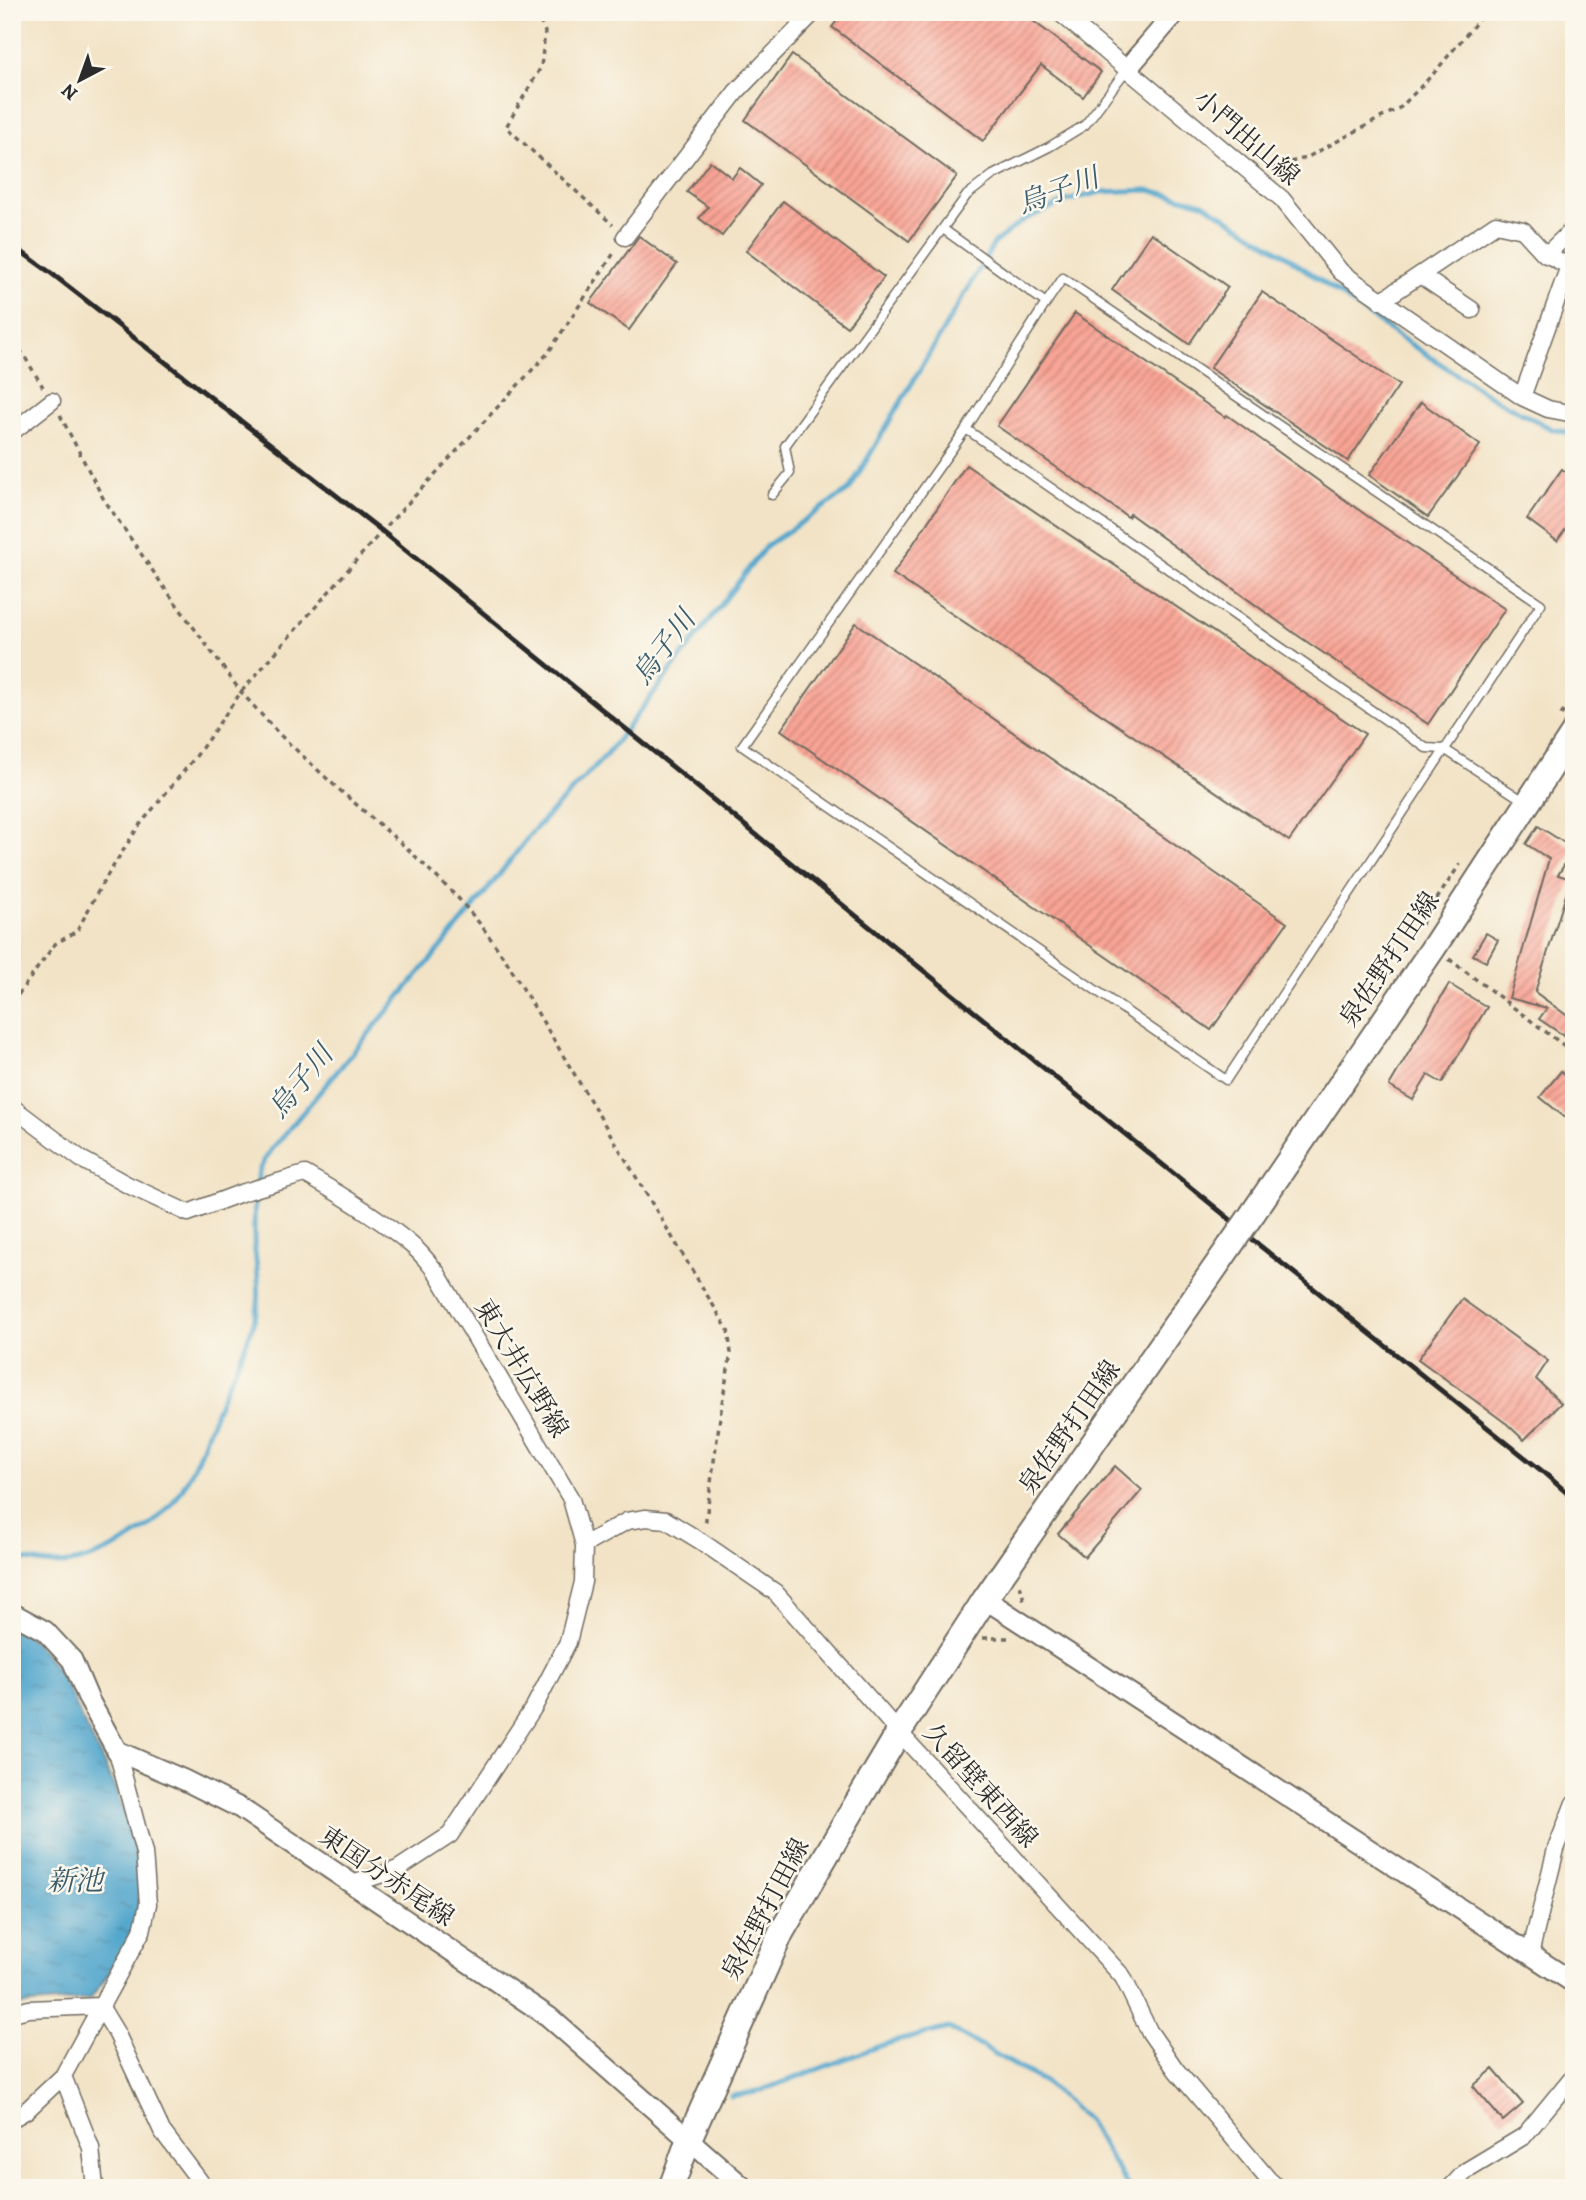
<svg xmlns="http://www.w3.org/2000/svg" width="1586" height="2200" font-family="Alegreya,'Noto Serif JP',serif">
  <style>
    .water { fill: url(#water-ripples); stroke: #3e687c; stroke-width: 2 }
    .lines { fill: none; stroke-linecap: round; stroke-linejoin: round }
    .stream { stroke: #50a5cc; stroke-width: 5 }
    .building { fill: url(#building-hatch) }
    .service-casing { stroke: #716b61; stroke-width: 11 }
    .minor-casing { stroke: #716b61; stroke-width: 19 }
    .tertiary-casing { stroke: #716b61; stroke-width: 23 }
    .primary-casing { stroke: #716b61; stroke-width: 28 }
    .path { stroke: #716b61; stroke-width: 3.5; stroke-dasharray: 5 5; stroke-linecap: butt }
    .service { stroke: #fff; stroke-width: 8 }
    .minor { stroke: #fff; stroke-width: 16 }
    .tertiary { stroke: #fff; stroke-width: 19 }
    .primary { stroke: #fff; stroke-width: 24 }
    .rail { stroke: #2b2b2b; stroke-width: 5 }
    .primary-bridge-casing { stroke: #716b61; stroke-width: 28; stroke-linecap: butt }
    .primary-bridge { stroke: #fff; stroke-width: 24 }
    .labels { text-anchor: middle; stroke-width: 5; stroke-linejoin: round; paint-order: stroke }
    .street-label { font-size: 26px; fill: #2b2b2b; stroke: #fbf7ec }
    .water-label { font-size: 28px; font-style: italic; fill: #3a5c6b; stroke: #fbf7ec }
  </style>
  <defs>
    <pattern id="water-ripples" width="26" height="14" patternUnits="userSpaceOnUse" patternTransform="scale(1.75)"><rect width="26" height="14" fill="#50a5cc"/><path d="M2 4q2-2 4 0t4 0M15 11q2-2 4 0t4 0" fill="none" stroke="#4387a6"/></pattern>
    <pattern id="building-hatch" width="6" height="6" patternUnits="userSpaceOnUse" patternTransform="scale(1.75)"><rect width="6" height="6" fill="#f9a495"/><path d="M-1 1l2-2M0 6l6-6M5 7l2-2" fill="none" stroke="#ca867a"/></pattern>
  </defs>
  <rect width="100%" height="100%" fill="#fbf7ec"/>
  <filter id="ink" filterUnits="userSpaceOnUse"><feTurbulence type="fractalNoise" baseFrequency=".0143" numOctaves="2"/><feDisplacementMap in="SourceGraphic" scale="14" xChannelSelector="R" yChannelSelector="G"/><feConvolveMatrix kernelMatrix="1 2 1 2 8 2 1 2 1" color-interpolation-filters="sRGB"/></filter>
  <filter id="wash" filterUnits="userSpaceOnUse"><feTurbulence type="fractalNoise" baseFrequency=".00686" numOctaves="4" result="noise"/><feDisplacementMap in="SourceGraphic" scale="28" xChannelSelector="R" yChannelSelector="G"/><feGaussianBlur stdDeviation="1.57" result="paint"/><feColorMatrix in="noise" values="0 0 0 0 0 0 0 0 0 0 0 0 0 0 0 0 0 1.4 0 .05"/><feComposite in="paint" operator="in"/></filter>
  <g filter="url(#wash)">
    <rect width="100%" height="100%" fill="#f2e3c6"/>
    <!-- water -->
    <path class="water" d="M12,1626C32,1636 49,1657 60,1675C70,1690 76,1707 84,1723C104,1763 124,1804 135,1846C140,1866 142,1891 139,1910C134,1939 108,1976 90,1999L12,2006Z"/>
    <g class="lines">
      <!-- stream -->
      <path class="stream" d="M12,1557C26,1560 41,1564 54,1564C95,1565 155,1530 177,1497C196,1469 208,1430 221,1399C233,1371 253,1335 258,1304C261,1281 254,1258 254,1235C254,1218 255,1188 259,1171C262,1163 268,1155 273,1148L463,921L534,830L607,754L766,546L849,490L995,242L1024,220L1066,201L1101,192L1149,190L1203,203L1282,253L1398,336L1493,398L1552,429L1574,434
        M731,2096L757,2092L885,2044L949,2028L1046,2083L1087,2120L1129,2188"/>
    </g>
    <g id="blocks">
      <!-- building -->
      <path class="building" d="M844,12H1021L1101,72L1083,97L1041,65L983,141L832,27Z
        M792,55L957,176L909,241L745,120Z
        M710,161L732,178L740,168L761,185L722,236L699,218L708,207L687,192Z
        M783,201L884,277L847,327L746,251Z
        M1151,233L1228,287L1189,344L1112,290Z
        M639,236L677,264L629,330L590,303Z
        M1262,292L1399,385L1348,461L1210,368Z
        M1075,313L1225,417L1227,415L1366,515L1505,609L1428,724L1294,633L1130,514L1128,517L997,426Z
        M1421,402L1480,445L1428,517L1369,475Z
        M966,465L1365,734L1289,841L893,574Z
        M1562,469L1574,478V518L1557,541L1527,519Z
        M856,623L1287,923L1211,1030L781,730Z
        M1538,826L1574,849L1558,875L1571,879L1535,992L1573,1020L1563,1035L1539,1019L1547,1008L1509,998L1549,859L1526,844Z
        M1486,933L1498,940L1486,962L1473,955Z
        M1449,984L1487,1007L1442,1083L1428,1075L1413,1100L1389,1086Z
        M1561,1071L1574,1082V1125L1540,1097Z
        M1462,1299L1548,1361L1536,1379L1561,1403L1524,1440L1507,1424L1418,1359Z
        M1115,1466L1142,1490L1085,1557L1058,1534Z
        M1493,2069L1523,2104L1503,2121L1473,2086Z"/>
    </g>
  </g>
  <g filter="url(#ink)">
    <use href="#blocks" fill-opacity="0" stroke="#716b61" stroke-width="2"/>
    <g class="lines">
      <defs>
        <path id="service" d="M943,229L1046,303L966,429L1426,748L1444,749L1524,801
          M966,429L742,746L1226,1080L1541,604L1063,278L1046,303
          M772,495L790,473L785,446L967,195L993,175L1049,147L1085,125L1127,69"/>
        <path id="minor" d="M1059,12L1282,199L1341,272L1522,397L1548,409L1574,414
          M625,237L736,92L814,12
          M1546,255L1574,228
          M1420,275L1472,310
          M1381,301L1496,224L1523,230L1544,253L1569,266L1522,397
          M12,432L52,401
          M12,1107L81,1159L126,1184L188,1213L241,1193L305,1174C340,1194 384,1221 415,1248C423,1255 430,1265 437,1273L571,1499L584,1545L583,1582L568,1642L534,1707L450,1835L398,1869L352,1884
          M584,1545L627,1521L646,1518L666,1520L702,1542L775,1592L888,1720L1123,1977L1149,2031L1176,2070L1268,2179L1278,2188
          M1530,1954L1556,1849L1574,1803
          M12,2013L29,2009L100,2006L117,2034L162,2131L205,2188
          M63,2076L91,2148L95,2188
          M12,2119L27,2110L63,2076L142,1931L148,1904L144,1853L117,1751
          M1450,2188L1466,2171L1524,2136L1574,2075"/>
        <path id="tertiary" d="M1127,69L1176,12
          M985,1599L1574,1983
          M12,1613L45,1631L72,1660L89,1700L117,1751L184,1780L240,1808L549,2017L744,2188"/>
        <path id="primary" d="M1253,1213L1434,947L1574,732
          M671,2188L689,2139L781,1933L848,1818L899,1732L985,1599L1230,1246"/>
      </defs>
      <!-- service casing -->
      <use href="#service" class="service-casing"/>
      <!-- minor casing -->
      <use href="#minor" class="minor-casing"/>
      <!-- tertiary casing -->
      <use href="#tertiary" class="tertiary-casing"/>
      <!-- primary casing -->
      <use href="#primary" class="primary-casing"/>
      <!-- path -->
      <path class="path" d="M536,12L545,32L541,67L506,127L613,225
        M1271,167L1306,158L1401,107L1434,73L1485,12
        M12,343L23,354L43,387
        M60,415L103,498L161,583L241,692L279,734L335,786L410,851L458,898L481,925L507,962L728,1330L731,1353L722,1403L705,1526
        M1561,715L1574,697
        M1422,925L1423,920L1460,864
        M1449,959L1574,1053
        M12,1003L55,944L77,931L102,884L138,827L197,755L241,692L382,531L548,353L616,250
        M1020,1585L1025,1604
        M983,1638H1011"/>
      <!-- service -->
      <use href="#service" class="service"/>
      <!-- minor -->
      <use href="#minor" class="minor"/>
      <!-- tertiary -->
      <use href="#tertiary" class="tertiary"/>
      <!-- primary -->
      <use href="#primary" class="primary"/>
      <!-- rail -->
      <path class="rail" d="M12,245L51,273L382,531L1237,1225L1249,1237L1542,1471L1574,1499"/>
      <defs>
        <path id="primary-bridge" d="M1230,1246L1253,1213"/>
      </defs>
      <!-- primary-bridge casing -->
      <use href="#primary-bridge" class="primary-bridge-casing"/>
      <!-- primary-bridge -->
      <use href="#primary-bridge" class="primary-bridge"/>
    </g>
  </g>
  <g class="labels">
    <!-- street labels -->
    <g class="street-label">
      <text transform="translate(1247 137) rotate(41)" y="9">小門出山線</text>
      <text transform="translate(1389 959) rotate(-56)" y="9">泉佐野打田線</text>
      <text transform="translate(522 1368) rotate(59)" y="9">東大井広野線</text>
      <text transform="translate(1069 1427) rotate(-55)" y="9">泉佐野打田線</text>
      <text transform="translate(981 1785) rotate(48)" y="9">久留壁東西線</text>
      <text transform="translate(387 1876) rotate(34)" y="9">東国分赤尾線</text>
      <text transform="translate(765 1909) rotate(-62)" y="9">泉佐野打田線</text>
    </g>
    <!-- water labels -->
    <g class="water-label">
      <text transform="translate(1058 190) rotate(-20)" y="10">烏子川</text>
      <text transform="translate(663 647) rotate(-53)" y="10">烏子川</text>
      <text transform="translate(300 1081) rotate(-51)" y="10">烏子川</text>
      <text x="75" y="1890">新池</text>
    </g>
  </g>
  <!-- margin -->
  <rect width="1586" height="2200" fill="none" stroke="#fbf7ec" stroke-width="42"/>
  <!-- north arrow -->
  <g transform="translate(80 80) rotate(221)" stroke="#fbf7ec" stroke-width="5" paint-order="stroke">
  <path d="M0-5L12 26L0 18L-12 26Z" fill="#2b2b2b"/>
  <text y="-10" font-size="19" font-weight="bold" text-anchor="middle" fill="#2b2b2b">N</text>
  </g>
</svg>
